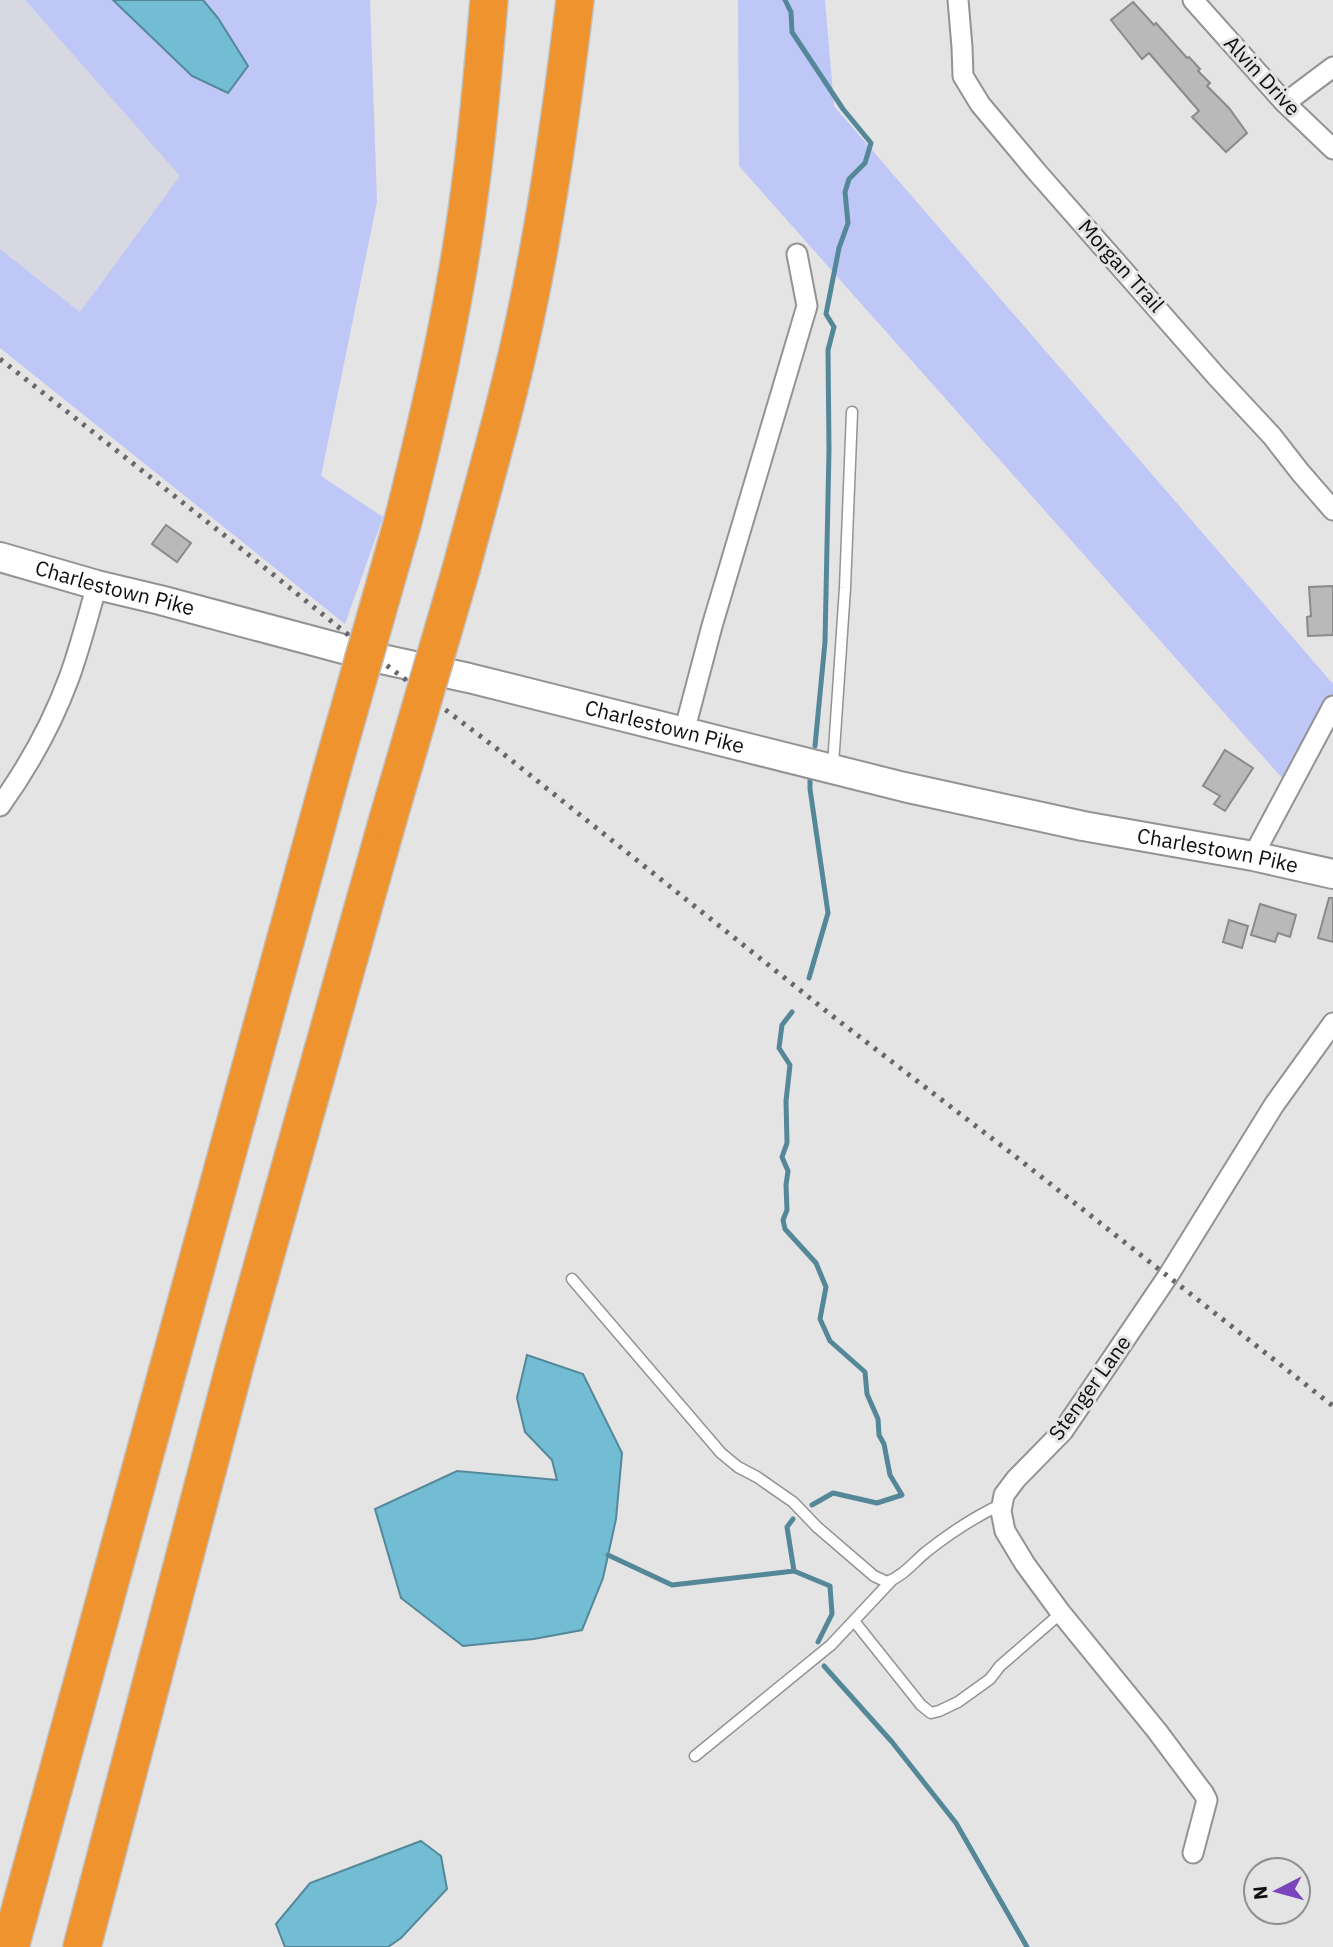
<svg xmlns="http://www.w3.org/2000/svg" width="1333" height="1947" font-family="'IBM Plex Sans',sans-serif">
  <style>
    .built { fill: #d7d8e1 }
    .green { fill: #bfc7f7 }
    .water { fill: #72bcd4; stroke: #548899; stroke-width: 2 }
    .lines { fill: none; stroke-linecap: round; stroke-linejoin: round }
    .stream { stroke: #548899; stroke-width: 5 }
    .building { fill: #bab9b9; stroke: #8b8a8a; stroke-width: 2 }
    .lane-casing { stroke: #939394; stroke-width: 13 }
    .street-casing { stroke: #939394; stroke-width: 23 }
    .secondary-casing { stroke: #939394; stroke-width: 32 }
    .highway-casing { stroke: #c1c1c1; stroke-width: 40 }
    .lane { stroke: #fff; stroke-width: 10 }
    .street { stroke: #fff; stroke-width: 19 }
    .secondary { stroke: #fff; stroke-width: 28 }
    .highway { stroke: #ef932f; stroke-width: 37 }
    .rail { stroke: #676768; stroke-width: 5; stroke-dasharray: 3.5 7; stroke-linecap: butt }
    .highway-bridge-casing { stroke: #c1c1c1; stroke-width: 40; stroke-linecap: butt }
    .highway-bridge { stroke: #ef932f; stroke-width: 37 }
    .labels { text-anchor: middle; stroke-width: 6; stroke-linejoin: round; paint-order: stroke }
    .street-label { font-size: 21px; fill: #0f0f10; stroke: #e4e4e5 }
  </style>
  <rect width="100%" height="100%" fill="#e4e4e5"/>
  <!-- built -->
  <path class="built" d="M0,0H25L181,176L80,312L0,249Z"/>
  <!-- green -->
  <path class="green" d="M25,0H370L377,202L321,476L383,517L345,624L0,348V249L80,312L180,176Z
    M738,0H825L834,106L1333,684V706L1290,787L739,166Z"/>
  <!-- water -->
  <path class="water" d="M113,0H203L218,18L248,66L228,93L192,76Z
    M527,1355L583,1374L622,1453L616,1519L603,1578L582,1630L534,1639L463,1646L401,1598L375,1509L457,1471L557,1480L552,1460L525,1432L517,1398Z
    M421,1841L441,1856L447,1889L401,1938L388,1947H285L276,1924L310,1883Z"/>
  <g class="lines">
    <!-- stream -->
    <path class="stream" d="M785,0L791,12L792,32L843,109L871,143L865,163L849,179L845,192L848,223L839,248L826,314L834,327L828,350L829,450L825,642L815,746
      M809,978L828,913L810,789V772
      M792,1012L782,1025L779,1048L790,1065L786,1101L787,1143L782,1157L788,1171L786,1185L787,1210L783,1220L785,1229L816,1263L826,1287L820,1319L830,1341L865,1372L867,1394L878,1419L879,1435L884,1444L890,1475L902,1495L877,1503L833,1493L812,1505
      M793,1519L787,1527L794,1571L830,1586L832,1614L818,1642
      M608,1555L672,1585L794,1571
      M824,1666L892,1742L956,1823L1027,1947"/>
  </g>
  <!-- building -->
  <path class="building" d="M1133,2L1154,25L1156,23L1187,58L1189,57L1200,69L1198,71L1210,83L1207,86L1229,108L1247,133L1226,152L1192,117L1199,111L1149,53L1142,59L1111,20Z
    M166,525L191,543L177,562L152,544Z
    M1333,586V635L1308,636L1307,617L1311,616L1309,587Z
    M1225,750L1253,768L1225,811L1214,804L1220,796L1203,786Z
    M1329,898H1333V942L1318,938Z
    M1260,904L1296,915L1290,937L1278,933L1275,942L1251,935Z
    M1229,920L1248,926L1242,948L1223,942Z"/>
  <g class="lines">
    <defs>
      <path id="lane" d="M833,765L845,588L852,412
        M572,1279L721,1453L738,1467L757,1477L793,1502L817,1527L874,1576L887,1582C903,1576 913,1563 926,1552C950,1533 974,1517 1002,1504
        M854,1621L921,1705L931,1713L939,1711L958,1702L990,1679L1000,1666L1061,1613
        M695,1756L831,1645L892,1580"/>
      <path id="street" d="M958,0L962,47L963,76L980,104L1036,171L1217,377L1272,436L1300,472L1333,510
        M1193,0L1285,103L1333,149
        M1285,103L1333,67
        M684,732L712,626L807,306L797,254
        M0,806C28,767 52,724 69,678C80,648 88,616 97,585
        M1253,856L1333,706
        M1193,1853L1207,1800L1204,1794L1157,1731L1061,1613L1025,1564L1005,1531L1001,1511L1004,1495L1016,1479L1063,1431L1168,1276L1274,1105L1333,1023"/>
      <g id="secondary">
        <path id="s1" d="M0,557L97,585L160,600L377,658L469,678L904,787L1083,826L1253,856L1333,874"/>
      </g>
      <path id="highway" d="M403,521C431,409 457,296 471,181C479,121 484,60 489,0
        M462,566C477,509 493,453 507,397C540,267 559,133 575,0
        M10,1947L332,770
        M82,1947L238,1353L388,819"/>
    </defs>
    <!-- lane casing -->
    <use href="#lane" class="lane-casing"/>
    <!-- street casing -->
    <use href="#street" class="street-casing"/>
    <!-- secondary casing -->
    <use href="#secondary" class="secondary-casing"/>
    <!-- highway casing -->
    <use href="#highway" class="highway-casing"/>
    <!-- lane -->
    <use href="#lane" class="lane"/>
    <!-- street -->
    <use href="#street" class="street"/>
    <!-- secondary -->
    <use href="#secondary" class="secondary"/>
    <!-- highway -->
    <use href="#highway" class="highway"/>
    <!-- rail -->
    <path class="rail" d="M0,359L224,535L377,658L496,748L835,1018L1011,1153L1333,1406"/>
    <defs>
      <path id="highway-bridge" d="M332,770L403,521
        M388,819L462,566"/>
    </defs>
    <!-- highway-bridge casing -->
    <use href="#highway-bridge" class="highway-bridge-casing"/>
    <!-- highway-bridge -->
    <use href="#highway-bridge" class="highway-bridge"/>
  </g>
  <g class="labels">
    <!-- street labels -->
    <g class="street-label">
      <text transform="translate(1262 76) rotate(47)" y="7">Alvin Drive</text>
      <text transform="translate(1121 266) rotate(48)" y="7">Morgan Trail</text>
      <text dy="7" stroke="none"><textPath href="#s1" startOffset="119">Charlestown Pike</textPath></text>
      <text dy="7" stroke="none"><textPath href="#s1" startOffset="686">Charlestown Pike</textPath></text>
      <text dy="7" stroke="none"><textPath href="#s1" startOffset="1253">Charlestown Pike</textPath></text>
      <text transform="translate(1090 1388) rotate(-54)" y="7">Stenger Lane</text>
    </g>
  </g>
  <!-- north arrow -->
  <g transform="translate(1277 1891) rotate(264)"><circle r="33" fill="#e4e4e5" stroke="#8f8f90" stroke-width="2"/>
  <path d="M0-5L12 26L0 18L-12 26Z" fill="#7a45bc"/>
  <text y="-10" font-size="19" font-weight="bold" text-anchor="middle" fill="#0f0f10">N</text>
  </g>
</svg>
